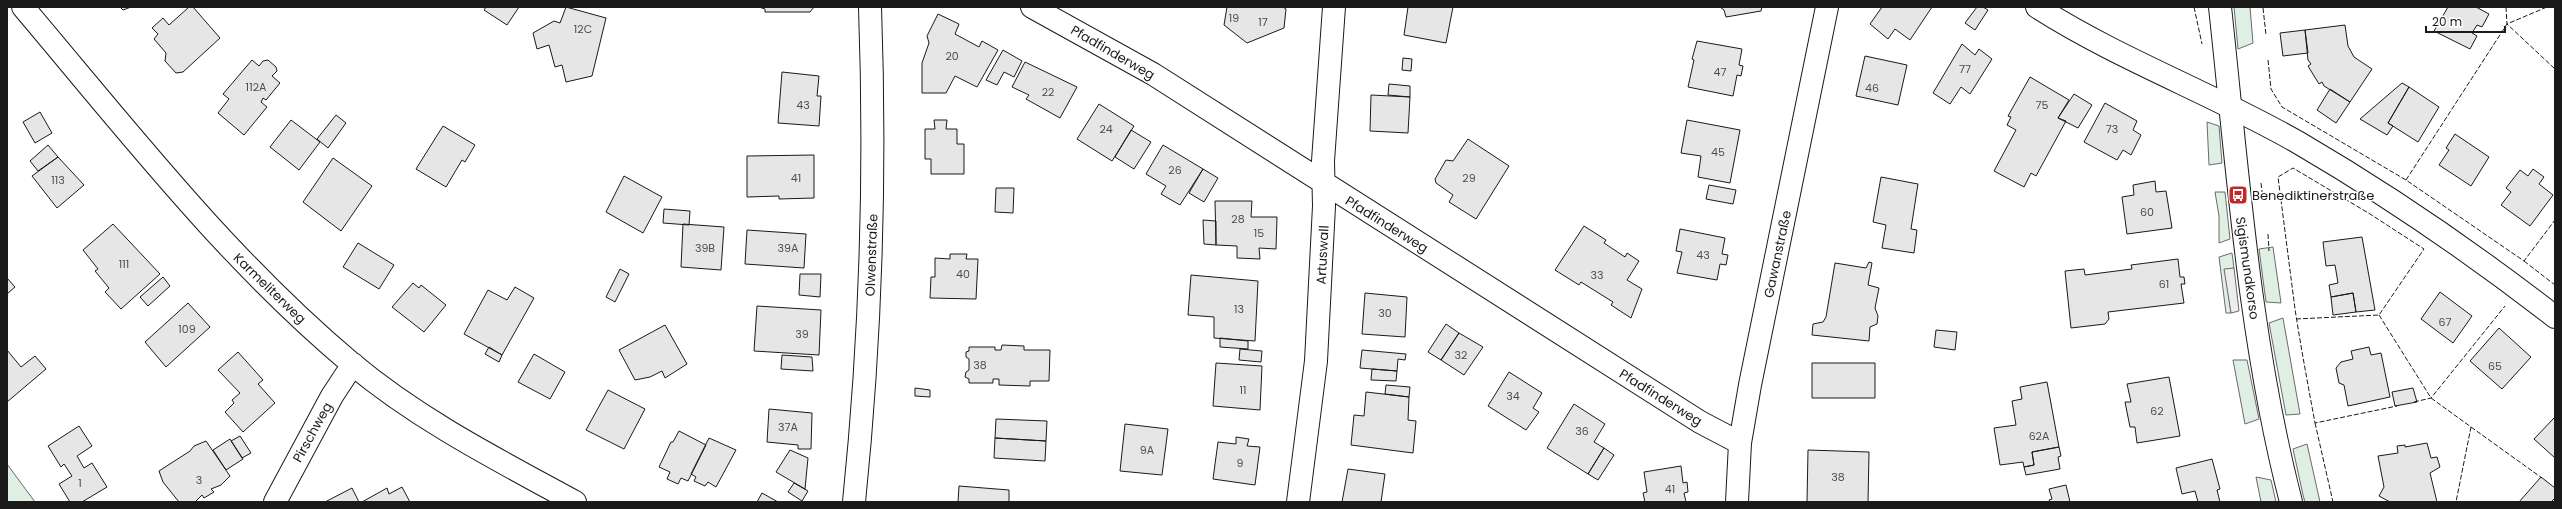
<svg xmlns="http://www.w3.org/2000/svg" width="2562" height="509" font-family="Poppins,sans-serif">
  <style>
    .green { fill: #e0efe3; stroke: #6a6a6a }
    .parking { fill: #ededed; stroke: #6a6a6a }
    .building { fill: #e6e6e6; stroke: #1a1a1a }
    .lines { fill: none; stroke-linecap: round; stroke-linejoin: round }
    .street-casing { stroke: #1a1a1a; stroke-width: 24 }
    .secondary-casing { stroke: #1a1a1a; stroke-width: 24 }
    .street { stroke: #fff; stroke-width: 22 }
    .secondary { stroke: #fff; stroke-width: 22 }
    .fence { stroke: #1a1a1a; stroke-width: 1; stroke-dasharray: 5 2; stroke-linecap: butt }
    .labels { text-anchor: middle; stroke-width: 3; stroke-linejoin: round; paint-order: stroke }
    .number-label { font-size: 11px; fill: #4d4d4d }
    .street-label { font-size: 13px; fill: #1a1a1a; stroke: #fff }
    .poi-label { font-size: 13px; fill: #1a1a1a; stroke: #fff; text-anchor: start }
  </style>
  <rect width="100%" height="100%" fill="#fff"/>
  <!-- green -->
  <path class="green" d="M2234,7H2250L2253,43L2238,49Z
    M2207,122L2219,126L2222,163L2209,165Z
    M2215,192H2225L2230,239L2219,243V216Z
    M2273,247L2281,303L2266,302L2259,249Z
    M2232,253L2234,268L2225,270L2231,313H2226L2219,257Z
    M2283,318L2300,414L2286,415L2269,323Z
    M2233,360H2247L2259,419L2245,424Z
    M2307,444L2320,502H2305L2303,495L2293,449Z
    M7,464L35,502H7Z
    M2256,477L2271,480L2276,502H2261Z"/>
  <!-- parking -->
  <path class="parking" d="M2234,268L2239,311L2231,313L2224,269Z"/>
  <!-- building -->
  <path class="building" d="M120,7H131L123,10Z
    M189,7H193L220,38L183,72L176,73L165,61L166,53L154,39L158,34L152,28L163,18L169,25Z
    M486,7H519L507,25L484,10Z
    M566,7L606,18L592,76L566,82L562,65L555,67L549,45L537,49L533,33L554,21L560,23Z
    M759,7H814L810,12H765V9Z
    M1227,7H1283L1286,9L1284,28L1247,43L1224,25Z
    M1408,7H1453L1446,43L1404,35Z
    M1720,7H1762L1761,11L1726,17L1724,10Z
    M1882,7H1932L1910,40L1895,29L1888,39L1870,24Z
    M1977,7H1983L1988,10L1975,30L1965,23Z
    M2448,7H2476L2489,14L2482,27L2477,25L2472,33L2477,36L2470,49L2434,31Z
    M938,14L959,24L955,34L979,47L982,41L998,50L977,87L955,76L946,93H922V63L929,43L927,36Z
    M2345,25L2348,46L2354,57L2372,69L2350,102L2324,86L2322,82L2319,84L2308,66L2311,64L2308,60L2305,30Z
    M2305,30L2308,53L2283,56L2280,33Z
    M1697,41L1742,49L1739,65L1743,66L1741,76L1737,75L1733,96L1688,87L1694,60L1692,59Z
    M1962,44L1975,55L1979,49L1992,59L1970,94L1961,87L1950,104L1933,93Z
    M1003,50L1022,61L1014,77L1004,72L997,85L986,80Z
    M1865,56L1907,65L1898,105L1856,96Z
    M1403,58L1412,59L1411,71L1402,70Z
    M252,60L259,66L263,61L268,60L276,67L277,71L272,76L280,83L266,100L263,98L261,102L267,107L244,135L218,113L229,99L223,94Z
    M1025,62L1077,87L1060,118L1026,99L1029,95L1012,87Z
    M782,72L819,76L817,96H821L819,126L778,123Z
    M2030,77L2069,100L2058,118L2066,121L2036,176L2031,173L2024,187L1994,171L2016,130L2007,125L2011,117L2008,116Z
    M2402,83L2409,87L2388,123L2393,126L2387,135L2360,119Z
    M1389,84L1410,86V97L1388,95Z
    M2409,87L2439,107L2418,142L2388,123Z
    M2330,89L2350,102L2336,123L2317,110Z
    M2074,94L2092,105L2078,128L2058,118Z
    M1371,95L1410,97L1408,133L1370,131Z
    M2105,103L2137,121L2133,130L2141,135L2131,155L2123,150L2117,160L2084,142Z
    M1099,104L1134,126L1112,161L1077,139Z
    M40,112L52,133L35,143L23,122Z
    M336,115L346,123L328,148L317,139Z
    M291,120L320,142L299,170L270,147Z
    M934,120H947L946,129H957V144H964V174H931V159H925V129H935Z
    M1687,120L1740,130L1730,183L1698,177L1701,156L1681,153Z
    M443,126L475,145L465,162L462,160L446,187L416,169Z
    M1131,130L1151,142L1134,169L1115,157Z
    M2455,134L2489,157L2471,186L2439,165L2449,150L2446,148Z
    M1468,139L1509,166L1476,219L1449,202L1453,195L1436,183L1435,179L1446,160L1453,161Z
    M48,145L58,157L38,171L30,161Z
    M1163,145L1203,169L1180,205L1161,194L1166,186L1146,174Z
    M814,155V198L779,199V196L747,197V156Z
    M58,157L84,185L57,208L32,176Z
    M333,158L372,186L341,231L303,202Z
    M1203,169L1218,178L1204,202L1189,193Z
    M2533,169L2544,177L2539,184L2553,195L2530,226L2501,205L2511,192L2506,188L2520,170L2528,176Z
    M624,176L662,197L643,233L606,212Z
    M1881,177L1918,184L1911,229L1917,230L1914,253L1882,248L1886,225L1873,222Z
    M2155,181L2156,192L2166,191L2172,228L2127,234L2122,197L2134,195L2133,185Z
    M1709,185L1736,190L1733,204L1706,199Z
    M996,188H1014L1013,213L995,212Z
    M1215,201H1252L1251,217H1277L1276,249L1259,248L1260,259L1237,258V246L1216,245Z
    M664,209L690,211L689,225L663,223Z
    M1203,220L1216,221V245L1204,244Z
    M113,224L160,274L121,309L105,292L109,288L95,271L98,269L83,250Z
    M683,224L724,227L721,270L681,267Z
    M1584,226L1606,240L1604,243L1625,257L1627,253L1639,261L1627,280L1642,289L1631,318L1611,305L1613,302L1581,282L1579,285L1555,270Z
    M1680,229L1725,238L1722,254L1728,255L1726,265L1720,264L1717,280L1677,273L1682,252L1676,251Z
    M747,230L806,234L804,268L745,264Z
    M2362,237L2375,310L2356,312L2353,293L2331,297L2329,285L2338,283L2335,265L2326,266L2323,242Z
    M358,243L394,265L379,289L343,267Z
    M950,254H967L966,259H978L976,299L930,298L931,277H935V258L950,259Z
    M2178,259L2180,277H2184L2185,284H2181L2184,303L2108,312L2109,319L2105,324L2071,328L2065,271L2084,269L2085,275L2132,269L2131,265Z
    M1869,262L1872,263L1868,285L1879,288L1875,308L1878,316L1877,324L1870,327L1869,341L1812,335L1813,324L1823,322L1826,317L1835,263L1866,268Z
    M620,269L629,274L615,302L606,297Z
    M800,274H821L820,297L799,295Z
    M1191,275L1258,281L1255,341L1214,338V317L1188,315Z
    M163,277L170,286L148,306L140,297Z
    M7,278L15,287L7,294Z
    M413,283L419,288L421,285L446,305L424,332L392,307Z
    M515,287L534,298L502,355L464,334L488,290L507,300Z
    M2440,292L2472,316L2453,343L2421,319Z
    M1365,293L1407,297L1405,337L1362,334Z
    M2353,293L2356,312L2333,315L2331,297Z
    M188,303L210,327L166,367L145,342Z
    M757,306L821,310L819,355L754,351Z
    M1446,324L1459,333L1441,360L1428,352Z
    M665,325L687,364L665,378L662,371L650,377L635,380L619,350Z
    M2499,328L2531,357L2502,389L2470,361Z
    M1936,330L1957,332L1955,350L1934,347Z
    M1459,333L1483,347L1464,375L1441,360Z
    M1220,338L1248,341V349L1220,347Z
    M1002,345L1024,346V350H1050L1049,381H1030V386L999,385V379H993V383H969V379L965,377L966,372L969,370V359L966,357V352L969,351V347H995V350H1001Z
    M489,347L502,355L499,362L485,354Z
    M2369,347L2371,355L2381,353L2390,397L2348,406L2344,385L2339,383L2336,368L2341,362L2353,359L2351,351Z
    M1240,349L1262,351L1261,362L1239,360Z
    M7,350L21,367L35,356L46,369L7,402Z
    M1362,350L1406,354L1405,360L1398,359L1397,371L1372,369L1360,368Z
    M238,352L263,380L258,384L275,403L243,432L225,412L234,403L232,400L240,393L218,370Z
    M534,354L565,372L550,399L518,382Z
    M782,355L812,357L813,371L781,369Z
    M1216,363L1262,366L1260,410L1213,406Z
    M1812,363H1875V398H1812Z
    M1372,369L1397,371L1396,381L1371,380Z
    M1509,372L1542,393L1533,408L1539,412L1526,430L1488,406Z
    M2169,377L2180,436L2137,443L2135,427H2130L2125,402H2131L2127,384Z
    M2047,382L2059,447L2032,452L2034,465L2024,467L2023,462L2000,465L1994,428L2016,425L2012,401L2022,399L2020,387Z
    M1386,385L1410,387L1409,397L1385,394Z
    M915,388L930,390V397L915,396Z
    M2413,388L2417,402L2395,406L2392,392Z
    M608,390L645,409L624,449L586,430Z
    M1366,392L1409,397L1408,420L1416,421L1413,453L1351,445L1354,415L1364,416Z
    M1574,404L1605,424L1594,442L1604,448L1588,474L1547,448Z
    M769,409L812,413L811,449H798V445L767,442Z
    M2555,417V458L2534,439Z
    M996,419L1047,421L1046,441L995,438Z
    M1125,424L1168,429L1162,475L1120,471Z
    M79,426L92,446L77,456L84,468L92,463L107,487L82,502H70L59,484L72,476L64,464L61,467L48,446Z
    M679,431L706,445L688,481L681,478L678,484L667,479L670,472L659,467L671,442H673Z
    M240,436L251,453L242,458L231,441Z
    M1236,437L1249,439L1247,446L1260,447L1255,485L1213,479L1218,442L1236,444Z
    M709,438L736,450L716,487L708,482L705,486L694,481L696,477L691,474Z
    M995,438L1046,441L1045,461L994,458Z
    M230,439L243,459L226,470L213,450Z
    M206,441L230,476L221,485L211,489L214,492L204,498L202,495L195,502H179L163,482L159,471L190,451L194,446Z
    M2427,443L2431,458L2437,457L2440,467L2430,473L2437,502H2390L2379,496L2384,487L2378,456L2398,453L2397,446L2405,445V447Z
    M2059,447L2061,456L2058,457L2060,469L2026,475L2024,467L2034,465L2032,452Z
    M1604,448L1614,455L1598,480L1588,474Z
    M790,450L808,458L805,489L776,472Z
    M1808,450L1869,452L1868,502H1807Z
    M2212,459L2220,489L2217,490L2220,502H2198L2195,491L2182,494L2176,468Z
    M1681,466L1683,483L1687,482L1688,492L1684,493L1686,502H1645L1643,493L1647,492L1644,472Z
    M1348,469L1385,474L1381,502H1342Z
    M2541,477L2555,488V498L2551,502H2519Z
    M794,483L808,491L802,501L788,492Z
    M2066,485L2070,502H2050L2049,500L2052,499L2049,489Z
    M959,486L1009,490V502H958Z
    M402,487L410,502H413H362L387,488L389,494Z
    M352,488L359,502H325Z
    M762,493L778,502H757Z"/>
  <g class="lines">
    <defs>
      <path id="street" d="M23,7C127,130 227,259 351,363C419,420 498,460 575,502
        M1032,7L1153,74L1700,422L1740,443
        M2037,7C2120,60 2214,94 2299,143C2388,195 2474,254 2555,317
        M275,502L332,396L353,364
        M854,502C871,337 876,173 870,7
        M1298,502L1316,361L1324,206L1323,161L1334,7
        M1737,502L1740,443L1750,385L1827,7"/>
      <path id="secondary" d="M2220,7C2238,173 2249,339 2291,502"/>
    </defs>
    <!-- street casing -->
    <use href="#street" class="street-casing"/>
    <!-- secondary casing -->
    <use href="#secondary" class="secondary-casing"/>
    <!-- street -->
    <use href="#street" class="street"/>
    <!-- secondary -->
    <use href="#secondary" class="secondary"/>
    <!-- fence -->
    <path class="fence" d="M2194,7L2202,44
      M2506,7L2507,24L2555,69
      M2263,8L2266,35
      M2268,60L2271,89L2282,107L2406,180L2524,261L2555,220
      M2406,180L2507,24L2547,7
      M2261,183L2263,199
      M2268,234L2269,251
      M2524,261L2555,285
      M2379,315L2431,398L2471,427L2456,502
      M2296,319L2379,315L2424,249L2370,214L2293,168L2278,177L2295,309C2301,348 2308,385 2315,423L2397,406
      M2414,402L2431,398L2505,306
      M2315,423L2333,502
      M2471,427L2542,478"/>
  </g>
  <!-- icons -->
  <defs>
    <symbol id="bus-square" viewBox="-11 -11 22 22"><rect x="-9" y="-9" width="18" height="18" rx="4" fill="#c62828" stroke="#fff"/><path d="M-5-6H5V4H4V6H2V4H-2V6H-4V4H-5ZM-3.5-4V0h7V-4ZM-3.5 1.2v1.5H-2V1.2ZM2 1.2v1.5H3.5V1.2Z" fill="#fff"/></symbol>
  </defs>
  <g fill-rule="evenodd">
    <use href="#bus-square" x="2227" y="184" width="22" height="22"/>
  </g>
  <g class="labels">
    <!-- number labels -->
    <g class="number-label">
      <text x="1234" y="22">19</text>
      <text x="1263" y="26">17</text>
      <text x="583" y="33">12C</text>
      <text x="952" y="60">20</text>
      <text x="1965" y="73">77</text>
      <text x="1720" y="76">47</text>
      <text x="256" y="91">112A</text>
      <text x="1872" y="92">46</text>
      <text x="1048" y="96">22</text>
      <text x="803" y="109">43</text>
      <text x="2042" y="109">75</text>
      <text x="1106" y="133">24</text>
      <text x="2112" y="133">73</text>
      <text x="1718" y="156">45</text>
      <text x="1175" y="174">26</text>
      <text x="796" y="182">41</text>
      <text x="1469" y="182">29</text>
      <text x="58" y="184">113</text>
      <text x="2147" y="216">60</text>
      <text x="1238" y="223">28</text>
      <text x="1259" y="237">15</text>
      <text x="705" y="252">39B</text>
      <text x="788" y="252">39A</text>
      <text x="1703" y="259">43</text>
      <text x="124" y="268">111</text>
      <text x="963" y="278">40</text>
      <text x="1597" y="279">33</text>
      <text x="2164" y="288">61</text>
      <text x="1239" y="313">13</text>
      <text x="1385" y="317">30</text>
      <text x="2445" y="326">67</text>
      <text x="187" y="333">109</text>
      <text x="802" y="338">39</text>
      <text x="1461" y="359">32</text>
      <text x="980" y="369">38</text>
      <text x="2495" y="370">65</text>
      <text x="1243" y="394">11</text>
      <text x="1513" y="400">34</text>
      <text x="2157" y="415">62</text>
      <text x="788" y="431">37A</text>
      <text x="1582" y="435">36</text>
      <text x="2039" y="440">62A</text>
      <text x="1147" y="454">9A</text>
      <text x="1240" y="467">9</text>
      <text x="1838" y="481">38</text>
      <text x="199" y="484">3</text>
      <text x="80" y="487">1</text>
      <text x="1670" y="493">41</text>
    </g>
    <!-- street labels -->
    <g class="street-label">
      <text transform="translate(1113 52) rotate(30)" y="5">Pfadfinderweg</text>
      <text transform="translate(1387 224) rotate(32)" y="5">Pfadfinderweg</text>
      <text transform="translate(1777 254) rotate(-78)" y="5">Gawanstraße</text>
      <text transform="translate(871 255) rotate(-88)" y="5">Olwenstraße</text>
      <text transform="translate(1322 255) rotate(-87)" y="5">Artuswall</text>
      <text transform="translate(2248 268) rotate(82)" y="5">Sigismundkorso</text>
      <text transform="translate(270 288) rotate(44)" y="5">Karmeliterweg</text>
      <text transform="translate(1661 397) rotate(32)" y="5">Pfadfinderweg</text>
      <text transform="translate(312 432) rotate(-61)" y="5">Pirschweg</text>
    </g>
    <!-- poi labels -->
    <g class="poi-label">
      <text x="2252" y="200">Benediktinerstraße</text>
    </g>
  </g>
  <!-- border -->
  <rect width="2562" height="509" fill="none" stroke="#1a1a1a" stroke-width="16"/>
  <!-- scale -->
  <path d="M2426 26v6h79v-6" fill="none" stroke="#1a1a1a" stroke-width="2"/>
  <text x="2432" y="26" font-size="12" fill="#1a1a1a" stroke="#ffffff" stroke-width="3" paint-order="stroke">20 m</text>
</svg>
